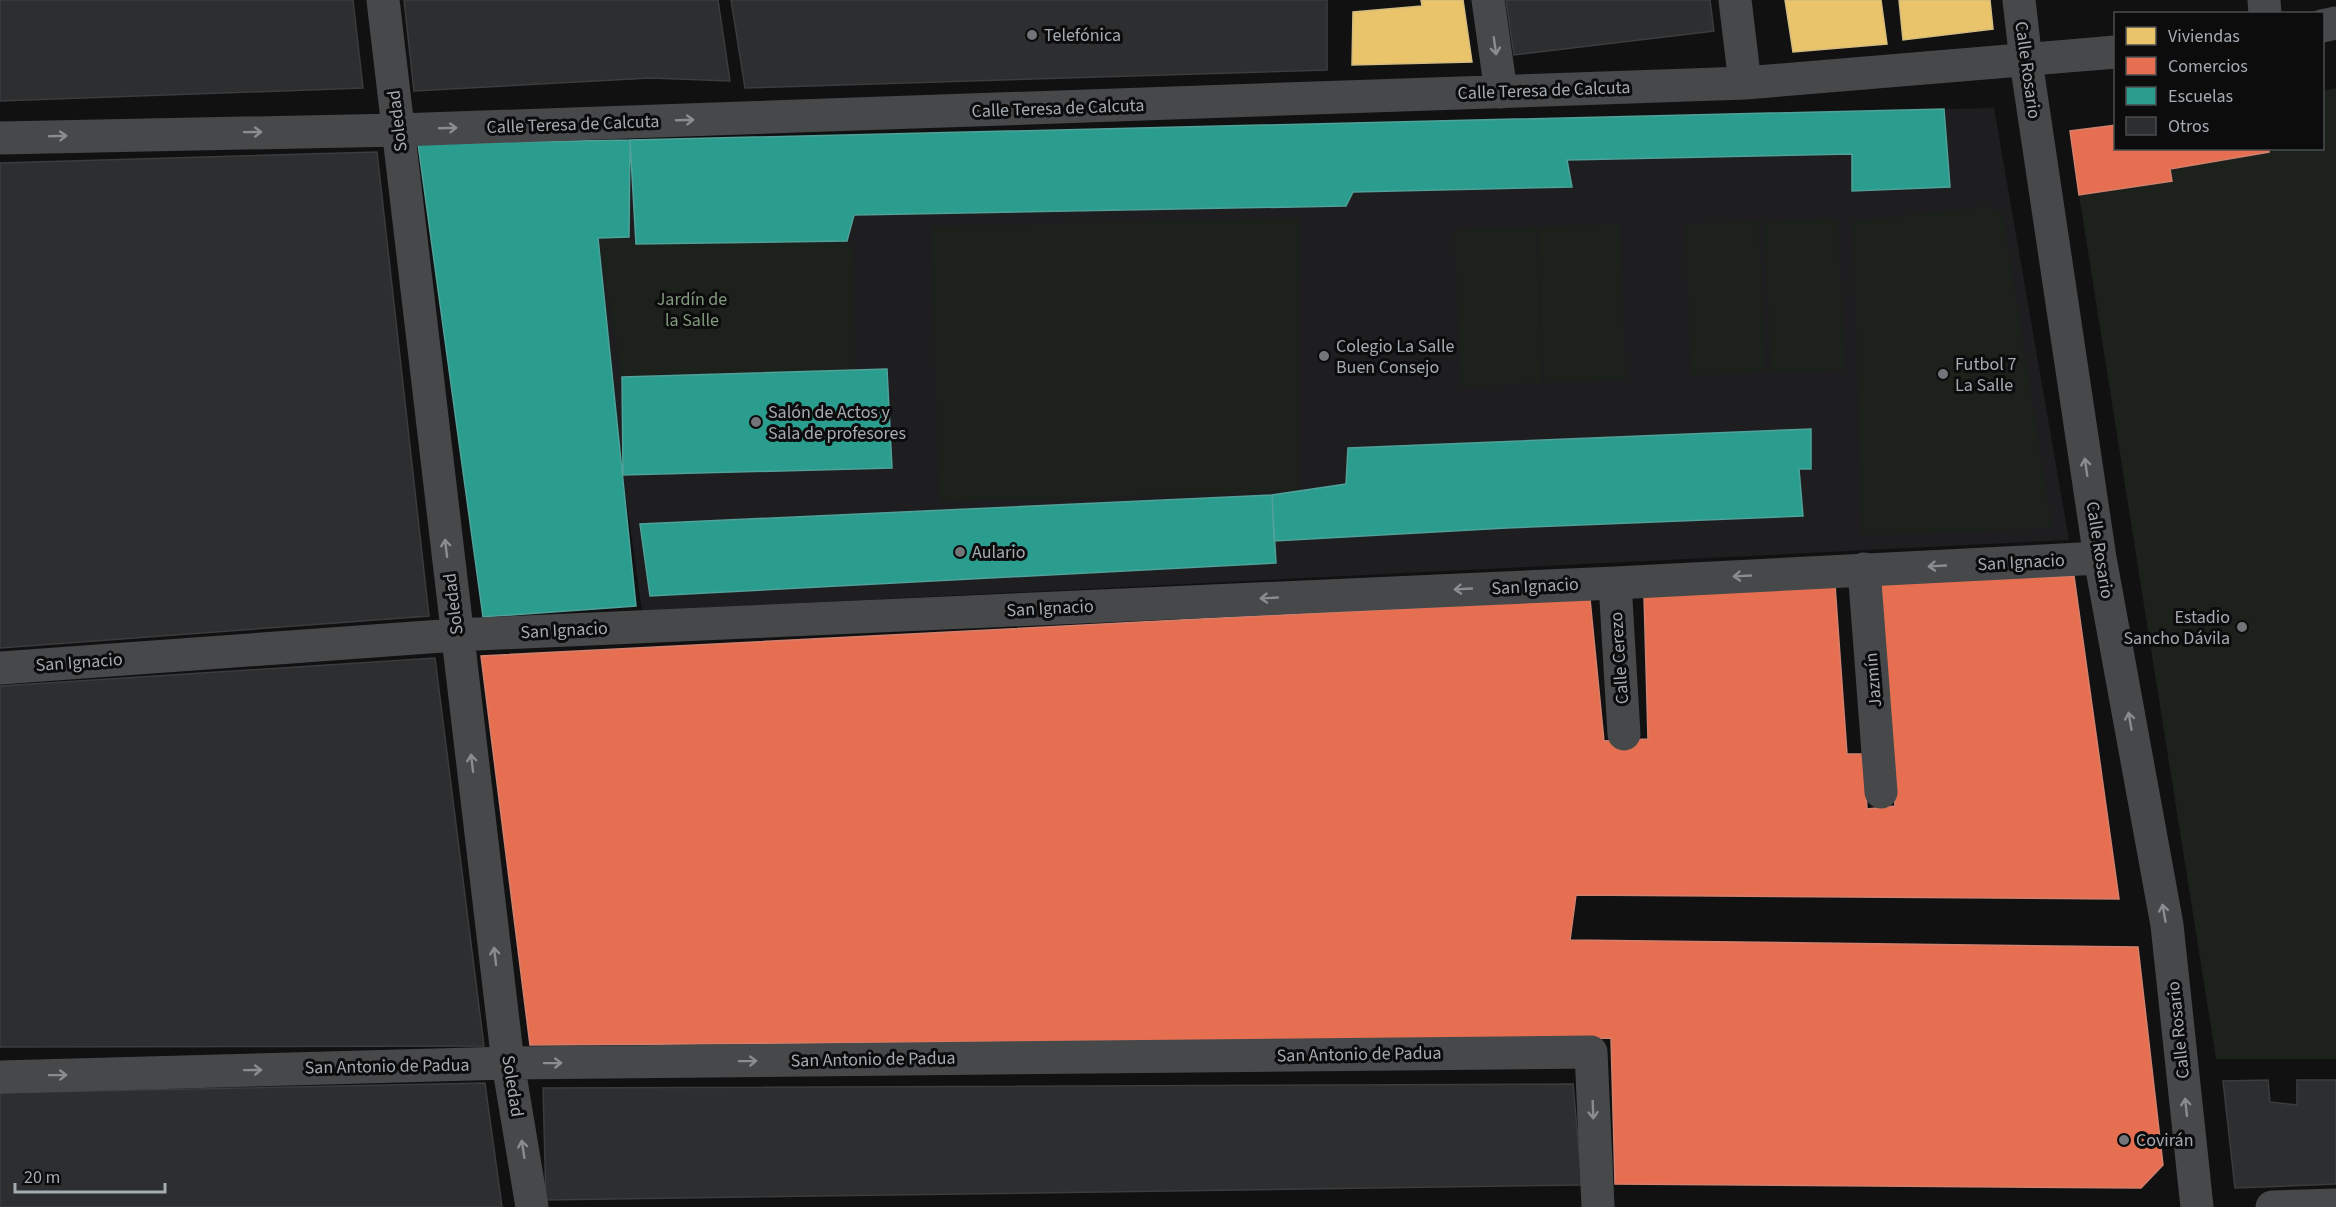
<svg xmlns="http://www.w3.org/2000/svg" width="2336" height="1207" font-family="'Source Sans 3',sans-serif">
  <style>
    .built { fill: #1e1e20 }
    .green { fill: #1c211c }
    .homes { fill: #e9c46a; stroke: #d4bc7f; stroke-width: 1.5 }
    .shops { fill: #e76f51; stroke: #d3816e; stroke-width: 1.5 }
    .schools { fill: #2a9d8f; stroke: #4fa199; stroke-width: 1.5 }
    .building { fill: #2d2e2f; stroke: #3a3c3e; stroke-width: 1.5 }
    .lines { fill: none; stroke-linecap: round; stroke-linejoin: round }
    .minor { stroke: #46484a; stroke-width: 33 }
    .oneway { stroke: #888d92 }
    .poi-dot { fill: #717579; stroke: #0c0c0d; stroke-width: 2 }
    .labels { text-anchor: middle; stroke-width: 6; stroke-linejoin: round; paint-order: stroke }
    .poi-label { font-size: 18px; fill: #a4abb1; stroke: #0c0c0d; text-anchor: start }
    .street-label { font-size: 18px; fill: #a4abb1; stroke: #0c0c0d }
    .park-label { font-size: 18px; fill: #829a7d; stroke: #0c0c0d }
  </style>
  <rect width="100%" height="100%" fill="#111112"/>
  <!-- built -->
  <path class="built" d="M1994,108L2069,540L642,611L623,475L598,238L629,237L630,140Z"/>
  <!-- green -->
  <path class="green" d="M2336,88V1059H2216L2079,195L2172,181L2170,169L2268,149L2322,148L2323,91Z
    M1990,206L2003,214L2052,528L1862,536L1853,221Z
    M1299,218L1298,491L939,502L931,226Z
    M1838,218L1845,370L1771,373L1764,222Z
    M1759,221L1765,372L1691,376L1685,224Z
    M1620,223L1626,380L1544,383L1538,227Z
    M1536,227L1542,383L1461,387L1454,230Z
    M629,237L636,244L847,241L854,253L855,370L622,377L598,238Z"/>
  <!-- homes -->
  <path class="homes" d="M1421,0H1463L1472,62L1352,65L1353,12L1422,6Z
    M1785,0H1881L1887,44L1793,52Z
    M1899,0H1990L1993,29L1903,40Z"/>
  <!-- shops -->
  <path class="shops" d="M2116,125V148H2269V152L2170,169L2172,181L2079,195L2070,131Z
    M2074,576L2119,899L1576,895L1570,940L2138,947L2163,1165L2141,1188L1615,1184L1611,1038L530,1045L481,656L1590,599L1604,741L1648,739L1644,595L1835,585L1847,754H1864L1867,809L1895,806L1881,583Z"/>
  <!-- schools -->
  <path class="schools" d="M1944,109L1950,187L1852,191V154L1567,160L1572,187L1353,192L1346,206L854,215L847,241L636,244L630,140Z
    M630,140L629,237L598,238L636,606L483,617L418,144Z
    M887,369L892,468L623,475L622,377Z
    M1811,429V469H1799L1803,516L1507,528L1274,541L1272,495L1346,484L1348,448Z
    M1272,495L1276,563L650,596L640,524Z"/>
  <!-- building -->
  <path class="building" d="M0,0H353L363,88L0,101Z
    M404,0H718L730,81L650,78L414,91Z
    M731,0H1327V70L745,88Z
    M1506,0H1710L1714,31L1514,55Z
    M377,152L429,616L0,648V163Z
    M435,658L484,1046L0,1047V686Z
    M2268,1080L2270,1102L2297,1105V1080H2336V1184L2235,1188L2223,1081Z
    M485,1083L502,1207H0V1093Z
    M1573,1084L1582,1185L546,1200L543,1088Z"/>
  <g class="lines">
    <!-- minor -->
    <path class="minor" d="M383,0L508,1063L532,1207
      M1488,0L1501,92
      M1735,0L1745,83
      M2019,0L2026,61L2100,558L2167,925L2197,1207
      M2264,0L2265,14
      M2322,26L2336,23
      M0,138L398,130L1745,83L2116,52
      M1864,569L1881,792
      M1615,583L1624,734
      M0,668L456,635L1615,583L2100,558
      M0,1077L508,1063L1591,1052L1598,1207
      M2272,1207L2336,1205"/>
  </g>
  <!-- one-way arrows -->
  <defs><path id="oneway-shaft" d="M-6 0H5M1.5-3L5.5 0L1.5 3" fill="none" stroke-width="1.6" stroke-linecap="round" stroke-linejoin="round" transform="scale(1.5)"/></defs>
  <g class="oneway">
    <use href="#oneway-shaft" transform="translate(1495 46) rotate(82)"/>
    <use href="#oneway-shaft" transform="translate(685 120) rotate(-2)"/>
    <use href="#oneway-shaft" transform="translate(448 128) rotate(-2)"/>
    <use href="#oneway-shaft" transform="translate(253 132) rotate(-1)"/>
    <use href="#oneway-shaft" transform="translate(58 136) rotate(-2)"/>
    <use href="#oneway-shaft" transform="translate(2086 467) rotate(-98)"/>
    <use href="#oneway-shaft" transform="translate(446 548) rotate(-97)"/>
    <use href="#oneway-shaft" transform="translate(1937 566) rotate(177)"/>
    <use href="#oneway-shaft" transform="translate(1742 576) rotate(177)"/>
    <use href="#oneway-shaft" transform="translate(1463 589) rotate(177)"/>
    <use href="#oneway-shaft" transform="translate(1269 598) rotate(177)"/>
    <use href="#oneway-shaft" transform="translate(2130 721) rotate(-100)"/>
    <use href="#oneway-shaft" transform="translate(472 763) rotate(-97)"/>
    <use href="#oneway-shaft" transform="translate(2164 913) rotate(-100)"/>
    <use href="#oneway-shaft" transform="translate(495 956) rotate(-97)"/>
    <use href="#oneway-shaft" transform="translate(748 1061) rotate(-1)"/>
    <use href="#oneway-shaft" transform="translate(553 1063) rotate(-1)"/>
    <use href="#oneway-shaft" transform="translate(253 1070) rotate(-1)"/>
    <use href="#oneway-shaft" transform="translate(58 1075) rotate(-1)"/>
    <use href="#oneway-shaft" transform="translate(2186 1107) rotate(-96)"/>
    <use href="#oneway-shaft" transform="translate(1593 1110) rotate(88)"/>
    <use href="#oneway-shaft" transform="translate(523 1149) rotate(-99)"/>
  </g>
  <!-- markers -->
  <g class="poi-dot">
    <circle cx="1032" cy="35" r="6"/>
    <circle cx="1324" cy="356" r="6"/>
    <circle cx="1943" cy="374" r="6"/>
    <circle cx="756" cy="422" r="6"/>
    <circle cx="960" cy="552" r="6"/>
    <circle cx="2242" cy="627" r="6"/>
    <circle cx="2124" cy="1140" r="6"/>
  </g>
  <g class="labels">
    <!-- poi labels -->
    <g class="poi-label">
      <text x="1044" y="41">Telefónica</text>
      <text x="1336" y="352">Colegio La Salle<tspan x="1336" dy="21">Buen Consejo</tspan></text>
      <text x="1955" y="370">Futbol 7<tspan x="1955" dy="21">La Salle</tspan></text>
      <text x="768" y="418">Salón de Actos y<tspan x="768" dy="21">Sala de profesores</tspan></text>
      <text x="972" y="558">Aulario</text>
      <text x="2230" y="623" text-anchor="end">Estadio<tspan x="2230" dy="21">Sancho Dávila</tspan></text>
      <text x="2136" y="1146">Covirán</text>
    </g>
    <!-- street labels -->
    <g class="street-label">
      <text transform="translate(2028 70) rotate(82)" y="6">Calle Rosario</text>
      <text transform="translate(1544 90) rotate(-2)" y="6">Calle Teresa de Calcuta</text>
      <text transform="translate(1058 108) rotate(-2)" y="6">Calle Teresa de Calcuta</text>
      <text transform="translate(397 121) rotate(-97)" y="6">Soledad</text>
      <text transform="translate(573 124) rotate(-2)" y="6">Calle Teresa de Calcuta</text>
      <text transform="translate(2100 550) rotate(81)" y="6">Calle Rosario</text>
      <text transform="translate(2021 562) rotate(-3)" y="6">San Ignacio</text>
      <text transform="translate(1535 586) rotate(-3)" y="6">San Ignacio</text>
      <text transform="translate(453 604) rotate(-97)" y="6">Soledad</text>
      <text transform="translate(1050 608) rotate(-3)" y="6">San Ignacio</text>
      <text transform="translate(564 630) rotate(-3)" y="6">San Ignacio</text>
      <text transform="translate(1619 658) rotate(-94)" y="6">Calle Cerezo</text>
      <text transform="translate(79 662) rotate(-4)" y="6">San Ignacio</text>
      <text transform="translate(1873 680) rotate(-95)" y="6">Jazmín</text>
      <text transform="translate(2178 1030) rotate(-96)" y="6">Calle Rosario</text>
      <text transform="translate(1359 1054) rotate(-1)" y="6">San Antonio de Padua</text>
      <text transform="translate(873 1059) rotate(-1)" y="6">San Antonio de Padua</text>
      <text transform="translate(387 1066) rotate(-1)" y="6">San Antonio de Padua</text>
      <text transform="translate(513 1086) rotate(81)" y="6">Soledad</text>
    </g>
    <!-- park labels -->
    <g class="park-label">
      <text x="692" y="305">Jardín de<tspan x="692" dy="21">la Salle</tspan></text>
    </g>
  </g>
  <!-- legend -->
  <rect x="2114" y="12" width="210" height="138" fill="#0c0c0d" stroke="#494c4f" stroke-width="1.5"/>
  <rect x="2126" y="27" width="30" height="18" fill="#e9c46a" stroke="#494c4f" stroke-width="1.5"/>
  <text x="2168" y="42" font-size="18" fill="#a4abb1">Viviendas</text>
  <rect x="2126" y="57" width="30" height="18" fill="#e76f51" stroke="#494c4f" stroke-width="1.5"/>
  <text x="2168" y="72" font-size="18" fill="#a4abb1">Comercios</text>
  <rect x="2126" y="87" width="30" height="18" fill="#2a9d8f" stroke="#494c4f" stroke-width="1.5"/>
  <text x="2168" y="102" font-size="18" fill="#a4abb1">Escuelas</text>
  <rect x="2126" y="117" width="30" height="18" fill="#2d2e2f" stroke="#494c4f" stroke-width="1.5"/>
  <text x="2168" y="132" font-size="18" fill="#a4abb1">Otros</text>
  <!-- scale -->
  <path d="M15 1183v9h150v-9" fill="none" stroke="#a4abb1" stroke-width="3"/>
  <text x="24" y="1183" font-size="18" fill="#a4abb1" stroke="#0c0c0d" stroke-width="4.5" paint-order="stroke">20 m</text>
</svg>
